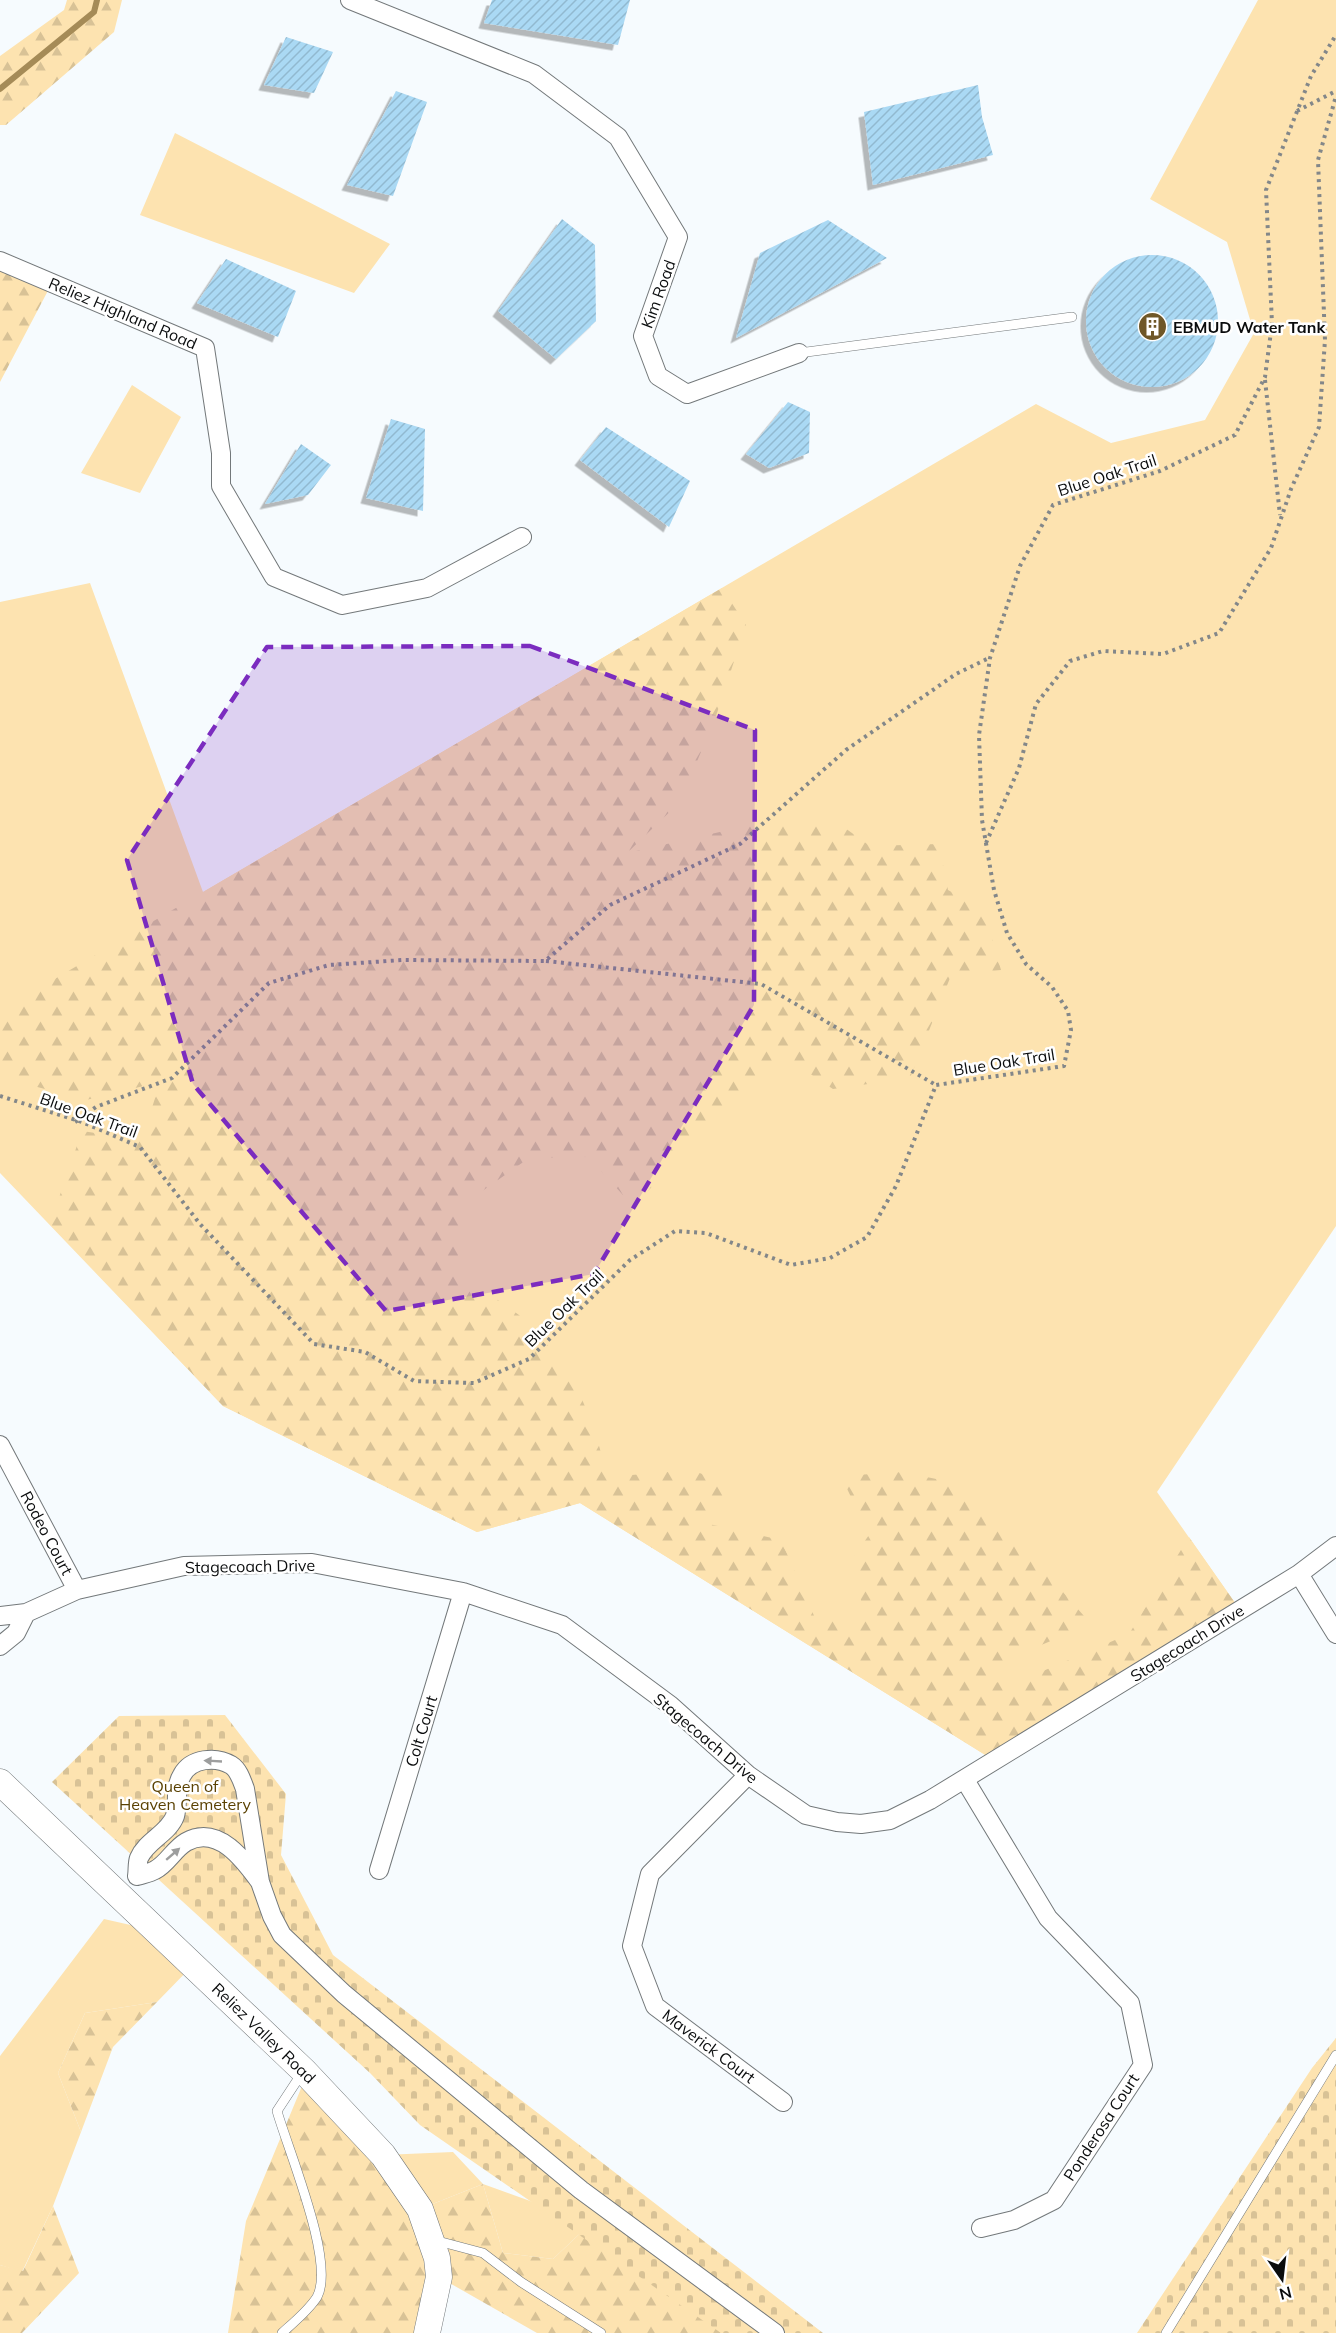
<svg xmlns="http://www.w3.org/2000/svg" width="1336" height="2333" font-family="Mulish,sans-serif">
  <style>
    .green { fill: #fde3b0 }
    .forest { fill: url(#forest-firs) }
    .cemetery { fill: url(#cemetery-stones) }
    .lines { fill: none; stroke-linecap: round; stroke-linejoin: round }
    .stream { stroke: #a58b57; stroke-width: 6 }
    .building { fill: url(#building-hatch); filter: url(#shadow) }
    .lane-casing { stroke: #73787a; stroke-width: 10 }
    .street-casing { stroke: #73787a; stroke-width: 20 }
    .secondary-casing { stroke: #73787a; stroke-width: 27 }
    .path { stroke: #838789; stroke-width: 4; stroke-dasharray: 3 4.5; stroke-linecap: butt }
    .lane { stroke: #fff; stroke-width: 9 }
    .street { stroke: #fff; stroke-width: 18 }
    .secondary { stroke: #fff; stroke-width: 26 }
    .oneway { fill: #9d9e9e }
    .marked { fill: #7b2cbf; fill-opacity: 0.2; stroke: #7b2cbf; stroke-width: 4.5; stroke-dasharray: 12 8; stroke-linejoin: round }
    .labels { text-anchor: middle; stroke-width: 5; stroke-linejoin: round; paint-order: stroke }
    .street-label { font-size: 16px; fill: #0a0c0d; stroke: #fff }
    .poi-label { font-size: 16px; font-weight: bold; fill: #0a0c0d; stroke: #fff; text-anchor: start }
    .park-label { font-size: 16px; fill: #5a4102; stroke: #fff }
  </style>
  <defs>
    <pattern id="forest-firs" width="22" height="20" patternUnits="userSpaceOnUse" patternTransform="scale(1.5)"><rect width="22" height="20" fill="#fde3b0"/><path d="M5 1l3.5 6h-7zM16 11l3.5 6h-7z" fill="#d8c296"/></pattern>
    <pattern id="cemetery-stones" width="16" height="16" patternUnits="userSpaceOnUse" patternTransform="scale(1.5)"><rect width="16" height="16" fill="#fde3b0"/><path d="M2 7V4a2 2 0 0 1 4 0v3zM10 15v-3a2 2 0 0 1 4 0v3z" fill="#d8c296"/></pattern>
    <pattern id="building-hatch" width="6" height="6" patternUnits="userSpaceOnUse" patternTransform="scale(1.5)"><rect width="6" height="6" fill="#aad9f4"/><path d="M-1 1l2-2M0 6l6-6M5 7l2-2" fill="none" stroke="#91b9d0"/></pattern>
    <filter id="shadow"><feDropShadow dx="-5.5" dy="5.5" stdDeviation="0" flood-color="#0004"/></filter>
  </defs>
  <rect width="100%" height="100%" fill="#f6fbfe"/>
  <!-- green -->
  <path class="green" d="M1258,0H1336V1226L1157,1492L1240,1610L995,1761L580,1503L477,1532L223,1406L0,1173V602L90,583L203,892L1036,404L1111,443L1205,420L1254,333L1227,242L1150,199Z
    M175,133L390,244L354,293L140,215Z
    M132,385L181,417L140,493L81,473Z
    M104,1919L157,1931L193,1965L157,2002L85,2013L58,2073L81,2132L53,2206L22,2272L0,2265V2056Z
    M453,2152L483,2184L591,2223L553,2259L503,2253L483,2184L420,2209L383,2155Z"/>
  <!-- forest -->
  <path class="forest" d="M67,0H122L114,32L6,125H0V56L64,10Z
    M0,261L52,283L0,382Z
    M722,588L746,625L716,716L680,802L627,853L768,821L838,823L870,846L939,844L948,890L984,910L1001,970L950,978L910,1078L833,1089L783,1056L737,1102L693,1140L634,1207L588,1157L529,1158L461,1206L457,1271L519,1315L568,1367L593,1425L608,1477L691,1470L742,1488L709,1524L781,1540L815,1618L867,1617L848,1565L869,1535L841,1476L902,1472L951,1482L992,1511L1091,1624L1027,1651L978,1687L1043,1671L1129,1634L1189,1537L1240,1610L995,1761L580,1503L477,1532L223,1406L50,1224L82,1131L142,1140L160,1082L86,1100L0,1077V1011Z
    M157,2002L113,2047L81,2132L58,2073L85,2013Z
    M307,2074L420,2209L483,2184L503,2253L553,2259L591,2223L730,2333H537L439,2277L427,2333H228L246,2221Z
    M53,2206L79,2273L22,2333H0V2265L23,2271Z"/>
  <!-- cemetery -->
  <path class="cemetery" d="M225,1715L286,1794L281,1855L333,1955L823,2333H721L420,2125L370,2073L52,1782L119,1716Z
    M1336,2038V2333H1137L1312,2068Z"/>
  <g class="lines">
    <!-- stream -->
    <path class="stream" d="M0,89L94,12L97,0"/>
  </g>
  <!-- building -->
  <path class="building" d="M492,0H630L618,45L484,23Z
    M286,37L333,52L314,93L264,85Z
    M978,85L982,117L993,155L873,185L864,112Z
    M396,91L427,102L393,196L347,185Z
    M562,219L595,245L596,321L556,359L498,311Z
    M828,220L887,258L736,338L760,253Z
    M1086 321a66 66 0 1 1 132 0a66 66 0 1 1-132 0Z
    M226,259L296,291L278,337L197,303Z
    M788,402L810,412L809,453L769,468L746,454Z
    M391,419L425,429L423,511L366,498Z
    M606,427L690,481L669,527L580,460Z
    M301,444L331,465L308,495L265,504Z"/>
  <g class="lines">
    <defs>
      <path id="lane" d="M799,353L1072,317
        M434,2240L483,2253L521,2282L601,2333
        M282,2333C293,2323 309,2310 317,2297C336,2263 288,2150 277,2111L302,2073
        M1166,2333L1336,2055"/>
      <path id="street" d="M350,0L534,74L618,137L678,237L643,336L658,376L687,394L799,353
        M0,261L205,348L221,453V486L274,577L342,605L427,588L522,537
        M0,1445L77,1590
        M1299,1574L1336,1634
        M26,1613L77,1590L184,1566L312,1563L463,1592L562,1625L670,1705L748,1775L806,1815L837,1822L861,1824L890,1820L930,1800L1299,1574L1336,1546
        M0,1616L26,1613L16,1633L0,1646
        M748,1775L650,1874L632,1946L655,2006L783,2102
        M965,1780L1048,1918L1130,2003L1143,2065L1054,2200L1014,2220L981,2228
        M379,1870L463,1592
        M260,1882C244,1860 218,1824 186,1842C174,1849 167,1864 155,1870C150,1873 143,1874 137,1876C138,1871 137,1863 139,1858C146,1841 169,1833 175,1816C179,1802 174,1788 182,1775C191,1758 216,1756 231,1765C239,1770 242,1781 245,1789L260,1882L272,1916L282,1935L344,1994L581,2190L775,2333"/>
      <path id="secondary" d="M0,1782L304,2071L383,2155L420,2209L437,2258L439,2277L427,2333"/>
    </defs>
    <!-- lane casing -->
    <use href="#lane" class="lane-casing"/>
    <!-- street casing -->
    <use href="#street" class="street-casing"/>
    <!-- secondary casing -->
    <use href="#secondary" class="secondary-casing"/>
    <!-- path -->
    <path class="path" d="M1297,111L1336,91
      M1265,380L1280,515
      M986,843L1019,768L1036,704L1070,661L1103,651L1163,654L1219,633L1271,548L1291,489L1319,427L1325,340L1318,160L1336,96
      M546,961L761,984L936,1085
      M0,1096L82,1122L140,1147L200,1224L314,1344L365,1352L414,1381L474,1383L529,1359L630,1260L675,1231L706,1233L791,1265L830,1258L867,1237L896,1186L936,1085L1064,1066L1071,1030L1068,1011L1052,987L1026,964L1007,933L994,890L982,820L979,735L990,658L1020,566L1053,505L1160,471L1235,435L1265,377L1272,324L1266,190L1311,76L1336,35
      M75,1122L96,1107L172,1078L269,983L329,965L403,960L545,961L610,905L740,844L846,750L956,674L989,658"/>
    <!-- lane -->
    <use href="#lane" class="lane"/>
    <!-- street -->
    <use href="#street" class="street"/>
    <!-- secondary -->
    <use href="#secondary" class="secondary"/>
  </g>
  <!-- one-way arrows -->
  <defs><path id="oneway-solid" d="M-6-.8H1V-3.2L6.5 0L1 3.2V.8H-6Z" transform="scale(1.5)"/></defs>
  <g class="oneway">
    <use href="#oneway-solid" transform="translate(213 1761) rotate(-177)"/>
    <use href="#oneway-solid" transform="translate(173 1854) rotate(-41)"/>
  </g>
  <!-- marked area -->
  <path class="marked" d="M530,646L755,730L754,1005L594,1274L386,1311L193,1084L127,860L267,647Z"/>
  <!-- icons -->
  <defs>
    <symbol id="building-disc" viewBox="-11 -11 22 22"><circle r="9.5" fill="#6f5728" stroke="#fff"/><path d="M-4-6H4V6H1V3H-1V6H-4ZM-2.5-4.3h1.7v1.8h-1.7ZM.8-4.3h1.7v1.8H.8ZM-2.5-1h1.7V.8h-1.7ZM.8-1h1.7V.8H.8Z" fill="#fff"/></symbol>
  </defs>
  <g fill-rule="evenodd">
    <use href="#building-disc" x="1136" y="310" width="33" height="33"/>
  </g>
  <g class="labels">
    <!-- street labels -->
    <g class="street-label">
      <text transform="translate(658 294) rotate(-70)" y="6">Kim Road</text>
      <text transform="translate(123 313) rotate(23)" y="6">Reliez Highland Road</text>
      <text transform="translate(1107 475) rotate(-18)" y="6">Blue Oak Trail</text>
      <text transform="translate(1004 1062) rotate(-9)" y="6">Blue Oak Trail</text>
      <text transform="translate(89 1115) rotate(20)" y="6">Blue Oak Trail</text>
      <text transform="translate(564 1308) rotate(-44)" y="6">Blue Oak Trail</text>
      <text transform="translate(47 1533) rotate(62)" y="6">Rodeo Court</text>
      <text transform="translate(250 1566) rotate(-1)" y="6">Stagecoach Drive</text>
      <text transform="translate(1187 1643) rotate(-32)" y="6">Stagecoach Drive</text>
      <text transform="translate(421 1731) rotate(-73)" y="6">Colt Court</text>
      <text transform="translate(706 1738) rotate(40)" y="6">Stagecoach Drive</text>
      <text transform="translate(264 2033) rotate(44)" y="6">Reliez Valley Road</text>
      <text transform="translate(709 2046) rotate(37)" y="6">Maverick Court</text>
      <text transform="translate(1101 2127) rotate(-57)" y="6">Ponderosa Court</text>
    </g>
    <!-- poi labels -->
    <g class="poi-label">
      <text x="1173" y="333">EBMUD Water Tank</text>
    </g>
    <!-- park labels -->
    <g class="park-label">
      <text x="185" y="1792">Queen of<tspan x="185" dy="18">Heaven Cemetery</tspan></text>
    </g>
  </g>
  <!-- north arrow -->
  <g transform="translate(1282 2279) rotate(166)" stroke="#ffffff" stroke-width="4.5" paint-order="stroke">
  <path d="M0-4.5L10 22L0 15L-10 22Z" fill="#0a0c0d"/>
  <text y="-9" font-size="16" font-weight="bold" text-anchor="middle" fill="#0a0c0d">N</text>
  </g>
</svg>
